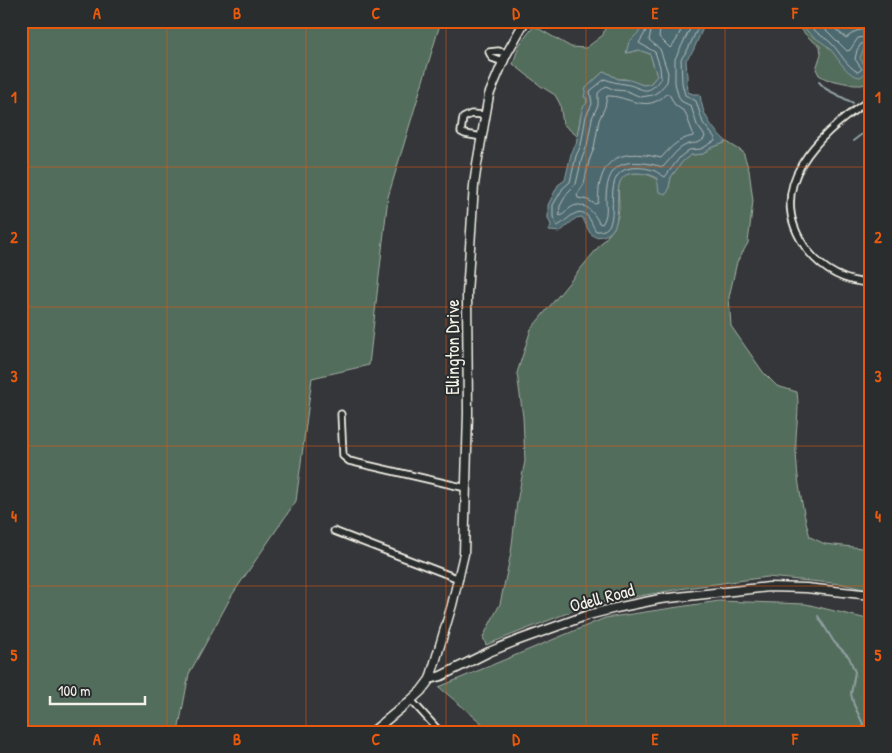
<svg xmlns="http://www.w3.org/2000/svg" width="892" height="753" font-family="'Patrick Hand',sans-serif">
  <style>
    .green { fill: #536d5d; stroke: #a4afa2 }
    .water { fill: #4d6970; stroke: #909fa0 }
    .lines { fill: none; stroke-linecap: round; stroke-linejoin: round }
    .shore { stroke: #b1bbb8; stroke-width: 1 }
    .stream { stroke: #909fa0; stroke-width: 2 }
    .minor-casing { stroke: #f4f1e8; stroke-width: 9 }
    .tertiary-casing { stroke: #f4f1e8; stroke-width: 11 }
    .minor { stroke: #2a2d2e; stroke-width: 5.5 }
    .tertiary { stroke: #2a2d2e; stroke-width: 8 }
    .grid { fill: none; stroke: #e8590c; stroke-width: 1; stroke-opacity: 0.55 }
    .labels { text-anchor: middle; stroke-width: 4; stroke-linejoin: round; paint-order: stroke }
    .street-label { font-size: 18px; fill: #f4f1e8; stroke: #2a2d2e }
    .neatline { fill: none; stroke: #e8590c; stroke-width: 2 }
    .grid-label { font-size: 16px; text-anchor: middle; font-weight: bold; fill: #e8590c }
  </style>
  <rect width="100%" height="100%" fill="#34363a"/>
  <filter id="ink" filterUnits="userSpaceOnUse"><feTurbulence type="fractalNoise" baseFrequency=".02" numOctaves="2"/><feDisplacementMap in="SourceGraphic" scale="10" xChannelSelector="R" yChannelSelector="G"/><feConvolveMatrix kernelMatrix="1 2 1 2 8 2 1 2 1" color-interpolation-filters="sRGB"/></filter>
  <g filter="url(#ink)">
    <!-- green -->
    <path class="green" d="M21,21H441L388,197L369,365L312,378L296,501L232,595L189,674L178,732H21Z
      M607,21H643L639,28L641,31L627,53L639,50L650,54L657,76L650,84L643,85L625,79H618L604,71L586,88L587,103L581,115L577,136L563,124L560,104L555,95L542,87L513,64L519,45L534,26L571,47L586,48L603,35Z
      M798,21H871V81L862,85H854L826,79L819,75L816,69L821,54L820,46C811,40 801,33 798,21Z
      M727,142L743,152L749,170L753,201L748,243L737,262L729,297L731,326L763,372L777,386L797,392C800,411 795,430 796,450C797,479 802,509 810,537L825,544L871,549V591L842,584L767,577L686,588L588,605L486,645L483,637L500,604L511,553L517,502L525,461L523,417L517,373L531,329L614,228C616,222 619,215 619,208C619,190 613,171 640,173C655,175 660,181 668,191L671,177L682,161L691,155L703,154L711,148Z
      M719,601L806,604L871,620V732H492L439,687L605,618Z"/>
    <!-- water -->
    <path class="water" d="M643,21H706L693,51L686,60L688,92L693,94H700C702,115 712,129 727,142L711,148L703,154L691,155L683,161L671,177L668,192L666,194L659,192L657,178C651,174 645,174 638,173C597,170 639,237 595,237L590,233L582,217L576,218L560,232L549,231L551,225L548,218V205L558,185L565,180L571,154L576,144L581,115L583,107L587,103V98L584,97L586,88L604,71L618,79L630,80L643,85L650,84L657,76L650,54L639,50L626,53L629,42L640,31L639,28Z
      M804,21H871V48H864L860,58L863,63L868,67V70L861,77C845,76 838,56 827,46C821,41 813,37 808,32C805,29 804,26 804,21Z"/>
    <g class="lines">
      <!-- shore -->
      <path class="shore" d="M647,21L645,33L639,43L655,52L660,67L661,78C646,99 643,87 625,84C617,83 612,82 605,79L590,91L592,104L586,116L581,145L576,156L570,182L563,188L553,205V217L557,226C565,223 576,207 585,214C591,218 592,226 596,231C629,234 595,173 631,168C639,167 648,168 655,171C659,173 661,175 665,177L680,157L689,150L701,149L715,141V138L703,123L696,101L685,95L682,83L681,59L688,49L701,21
        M653,21L649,40L660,49L668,73L667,82L659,91L653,95L641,97L627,91L615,90L606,86L598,93V105L592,118L587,146L582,158L576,184L568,192L560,206L559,214L560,216C565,214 566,211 570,208C583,199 594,212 599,223L602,224C608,216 606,207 606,198C607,157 632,159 663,167C671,159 675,150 686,145C694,142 697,145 704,139L705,136L697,125L691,106L681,101L678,95L675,83V59L694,21
        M661,21L659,37L670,48L676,41L685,21
        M809,21C810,31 824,36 831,43C840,52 846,66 858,72L862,69L855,59L857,50L861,44L871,42
        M815,21L816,24L825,29L847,51L850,50L858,38L871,36
        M826,21L846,38L856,31L871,28
        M666,94H669L675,105L685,112L693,133V136C678,139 671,147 661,158C636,152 609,150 601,179C598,187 599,196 598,203L595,204L588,200L578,198L577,195L584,184L589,161L594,148L599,120L605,107L607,96C628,95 646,115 666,94Z"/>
      <!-- stream -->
      <path class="stream" d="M819,82L826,89L853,103
        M853,141L871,127
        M818,616L834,642L849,657L855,672L851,694L854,705L867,732"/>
      <defs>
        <path id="minor" d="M503,62L492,58L489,52L498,51L507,53
          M871,99C819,133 760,187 808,251C824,271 845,282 871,283
          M482,137L465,134L461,132L463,118L471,114L486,115
          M341,414L343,456L349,461L466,488
          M334,531L459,579
          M411,700L440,732"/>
        <path id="tertiary" d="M430,679L452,605L464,554L468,413L467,294L474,185L477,164L489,95L506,55L525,21
          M372,732L411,700L421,691L430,679L441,676L489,652L516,641L588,615L616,608L660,599L769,587L806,588L871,595"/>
      </defs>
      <!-- minor casing -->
      <use href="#minor" class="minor-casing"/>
      <!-- tertiary casing -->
      <use href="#tertiary" class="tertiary-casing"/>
      <!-- minor -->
      <use href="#minor" class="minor"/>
      <!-- tertiary -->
      <use href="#tertiary" class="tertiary"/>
    </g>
  </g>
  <!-- grid -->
  <path class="grid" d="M167,21V732M306,21V732M446,21V732M586,21V732M725,21V732M21,167H871M21,307H871M21,446H871M21,586H871"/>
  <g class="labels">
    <!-- street labels -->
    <g class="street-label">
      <text transform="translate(453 347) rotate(-90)" y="6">Ellington Drive</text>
      <text transform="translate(602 598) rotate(-15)" y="6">Odell Road</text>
    </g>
  </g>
  <!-- margin -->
  <rect width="892" height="753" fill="none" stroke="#2a2d2e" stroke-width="55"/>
  <!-- scale -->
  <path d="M50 696v8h95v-8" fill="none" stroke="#f4f1e8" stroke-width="2.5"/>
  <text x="58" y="696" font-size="15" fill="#f4f1e8" stroke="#2a2d2e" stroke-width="4" paint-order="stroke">100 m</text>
  <rect x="28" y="28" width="836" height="698" class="neatline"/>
  <g class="grid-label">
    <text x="97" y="19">A</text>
    <text x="237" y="19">B</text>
    <text x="376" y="19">C</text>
    <text x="516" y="19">D</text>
    <text x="655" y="19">E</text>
    <text x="795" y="19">F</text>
    <text x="14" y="103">1</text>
    <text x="878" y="103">1</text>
    <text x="14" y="243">2</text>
    <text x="878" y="243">2</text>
    <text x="14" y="382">3</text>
    <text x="878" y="382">3</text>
    <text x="14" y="522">4</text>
    <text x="878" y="522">4</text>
    <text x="14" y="661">5</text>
    <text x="878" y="661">5</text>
    <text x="97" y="745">A</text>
    <text x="237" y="745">B</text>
    <text x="376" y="745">C</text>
    <text x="516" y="745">D</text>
    <text x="655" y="745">E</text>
    <text x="795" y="745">F</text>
  </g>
</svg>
